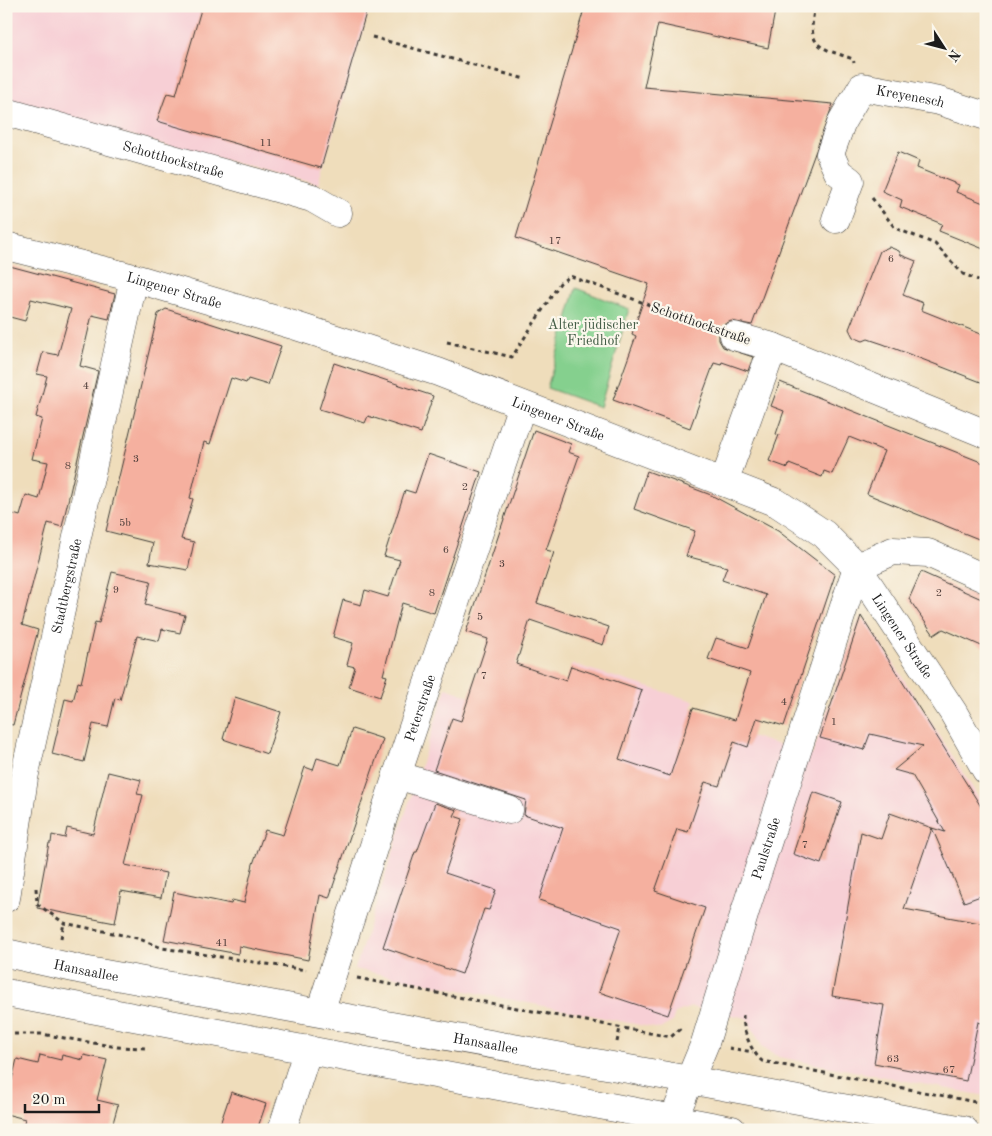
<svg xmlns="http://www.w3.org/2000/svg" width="992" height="1136" font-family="'Old Standard TT',serif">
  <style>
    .built { fill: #f7cfd5 }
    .green { fill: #85d08e; stroke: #507655 }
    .building { fill: #f5b09f }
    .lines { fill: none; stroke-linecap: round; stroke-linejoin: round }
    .minor-casing { stroke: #3c3934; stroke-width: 29 }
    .major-casing { stroke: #3c3934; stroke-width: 29 }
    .path { stroke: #3c3934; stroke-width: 3; stroke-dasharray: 4 4; stroke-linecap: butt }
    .minor { stroke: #fff; stroke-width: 28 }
    .major { stroke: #fff; stroke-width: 28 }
    .labels { text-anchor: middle; stroke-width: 4.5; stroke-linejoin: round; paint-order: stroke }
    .number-label { font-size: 11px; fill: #52413d }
    .street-label { font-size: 14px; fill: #1c1c1c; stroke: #fbf7ec }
    .park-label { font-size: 14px; fill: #415b44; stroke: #fbf7ec }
  </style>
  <rect width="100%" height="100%" fill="#fbf7ec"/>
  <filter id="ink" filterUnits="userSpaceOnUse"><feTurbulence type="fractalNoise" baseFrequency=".02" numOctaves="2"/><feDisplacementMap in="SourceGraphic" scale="10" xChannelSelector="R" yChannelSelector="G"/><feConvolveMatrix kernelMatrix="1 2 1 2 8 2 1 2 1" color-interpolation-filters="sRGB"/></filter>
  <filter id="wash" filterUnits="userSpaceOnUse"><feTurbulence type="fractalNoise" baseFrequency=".0096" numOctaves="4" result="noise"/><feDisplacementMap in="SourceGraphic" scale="20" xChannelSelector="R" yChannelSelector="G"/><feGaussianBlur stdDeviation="1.12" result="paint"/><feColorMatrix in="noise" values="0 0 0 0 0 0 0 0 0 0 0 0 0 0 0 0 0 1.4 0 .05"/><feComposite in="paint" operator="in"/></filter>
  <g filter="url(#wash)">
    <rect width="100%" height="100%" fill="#efddbb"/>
    <!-- built -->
    <path class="built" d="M6,6H370L318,184L6,104Z
      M866,620L986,809V1096L779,1057L763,1048L747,1018L691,1007L675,1013L672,1022L660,1029L355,969L446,688L550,724L572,664L694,701L690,718L812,755L857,624Z"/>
    <!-- green -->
    <path class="green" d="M576,288L629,309L600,407L547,388Z"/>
    <g id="blocks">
      <!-- building -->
      <path class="building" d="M202,6H368L321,168L157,121L167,93L176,95Z
        M585,6H776L768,48L658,24L644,87L833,104L752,325L731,321L723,325L719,331V340L723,347L753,357L748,371L722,362L721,365L714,363L690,428L613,400L636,336L632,334L649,284L516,238Z
        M898,152L919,161L917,168L959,185L956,192L986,204V250L939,231L942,224L900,207L902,200L882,191Z
        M889,247L899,251L901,255L916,261L903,295L923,303L921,310L986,336V384L883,344L868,339L863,341L853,337L849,329L880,251Z
        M6,265L115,294L109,319L92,315L80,366L98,371L62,527L48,523L22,625L38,630L13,725L6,724V529L10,513L20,516L26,495L39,499L48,462L32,459L42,419L36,417L47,376L37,374L43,352L58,355L71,309L31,299L25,321L6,316Z
        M166,309L281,346L268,385L248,379L246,383L231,378L210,444L204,442L190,498L193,499L181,539L194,542L188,570L149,563L153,543L106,531L158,314Z
        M334,363L433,396L421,433L368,416L365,423L319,409Z
        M780,382L986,464V542L867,494L884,451L849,437L832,474L824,471L822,477L789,464L788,468L769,461L779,435L776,434L784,411L771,406Z
        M534,430L571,444L568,452L579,456L546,550L554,552L537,603L609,627L603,645L530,620L516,664L566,681L571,666L642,690L619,759L670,776L693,708L735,720L750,673L708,659L716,638L748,648L766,595L722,580L727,567L686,556L695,531L634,509L647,471L711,495L778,531L835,575L784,726L757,718L748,747L734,742L719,786L705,782L688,832L677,829L655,891L705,908L668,1015L599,992L621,928L539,900L563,828L524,815L526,800L434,770L452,718L461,721L488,639L466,632Z
        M428,454L481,472L434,613L402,603L383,675L387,676L380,697L349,687L355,667L347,665L353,643L333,637L343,600L361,605L365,590L388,597L400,560L384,556L405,490L415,493Z
        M112,572L151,581L145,605L185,615L180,633L162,629L159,641L137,636L120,700L115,698L108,727L93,724L84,762L52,754L65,699L73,701L78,682L81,683L95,622L99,623Z
        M921,572L986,601V648L943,629L934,635L909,599Z
        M861,616L980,805L986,819V894L964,902L932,828L945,832L912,775L894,770L923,746L870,734L864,750L820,738Z
        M235,697L281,712L267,754L223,739Z
        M352,729L383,739L329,898L320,895L308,960L239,946L238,954L164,940L174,892L231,904L232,900L244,903L253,864L265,830L283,835L305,767L313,770L317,758L340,765Z
        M108,772L141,780L137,794L143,795L125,865L166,873L161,898L121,891L115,923L37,908L49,843H51L52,835L65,838L67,828L93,834Z
        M813,792L842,802L821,864L793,854Z
        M435,803L457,810L454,816L463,819L445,873L496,890L489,910L484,909L462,974L383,947L415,852H417Z
        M890,813L932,828L904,909L986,924V1024L978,1022L966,1081L874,1063L884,1005L832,996L861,832L881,839Z
        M40,1055L61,1060L62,1055L83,1060L84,1055L107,1060L97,1100L118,1105L111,1130H22L25,1119L6,1114V1104L17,1059L38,1064Z
        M231,1092L266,1104L257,1130H218Z"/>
    </g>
  </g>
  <g filter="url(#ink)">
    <use href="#blocks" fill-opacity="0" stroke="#3c3934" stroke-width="1"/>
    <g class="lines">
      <defs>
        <g id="minor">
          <path id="s1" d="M6,112L312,198L338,213"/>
          <path id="s2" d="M836,219L850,181L838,172L830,154L842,121L862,87L939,101L986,116"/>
          <path id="s3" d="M6,246L134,278L293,325L438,372L777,503L824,534L857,567L953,712L986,770"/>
          <path d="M734,336L773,347L986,434"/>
          <path d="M724,482L773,347"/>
          <path d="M857,567L893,551L928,553L986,579"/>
          <path d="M397,775L509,810"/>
          <path id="s4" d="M6,898L24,778L134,278"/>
          <path id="s5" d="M320,1012L397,775L522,405"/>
          <path d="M282,1130L308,1049"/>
          <path id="s6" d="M669,1130L705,1043L748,902L857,567"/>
        </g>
        <g id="major">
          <path id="s7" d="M6,953L83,970L964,1130"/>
          <path d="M6,993L732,1130"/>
        </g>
      </defs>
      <!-- minor casing -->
      <use href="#minor" class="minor-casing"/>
      <!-- major casing -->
      <use href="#major" class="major-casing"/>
      <!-- path -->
      <path class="path" d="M815,6C806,48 819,47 853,59L854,63
        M372,37L525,79
        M872,198L895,228L935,244L963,274L986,283
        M447,342L512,357L560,283L570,276L710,327
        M36,888L37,904L64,923L137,938L162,948L306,970
        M61,938L64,923
        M357,978L671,1037L681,1028
        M743,1015C743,1031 750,1050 762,1061L986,1104
        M6,1034H41L117,1047L145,1048
        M617,1042L620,1028
        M729,1048L753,1052"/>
      <!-- minor -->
      <use href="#minor" class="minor"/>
      <!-- major -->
      <use href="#major" class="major"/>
    </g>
  </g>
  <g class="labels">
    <!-- number labels -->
    <g class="number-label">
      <text x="266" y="146">11</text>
      <text x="555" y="244">17</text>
      <text x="891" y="262">6</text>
      <text x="86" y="389">4</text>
      <text x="136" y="462">3</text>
      <text x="68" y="469">8</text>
      <text x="465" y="490">2</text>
      <text x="125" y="526">5b</text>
      <text x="446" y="553">6</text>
      <text x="502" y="567">3</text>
      <text x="116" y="593">9</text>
      <text x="432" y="596">8</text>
      <text x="939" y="596">2</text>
      <text x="480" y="620">5</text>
      <text x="484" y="679">7</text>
      <text x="784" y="705">4</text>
      <text x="834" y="725">1</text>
      <text x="805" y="848">7</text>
      <text x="222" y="946">41</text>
      <text x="893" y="1062">63</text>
      <text x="949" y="1073">67</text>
    </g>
    <!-- street labels -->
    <g class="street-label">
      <text dy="5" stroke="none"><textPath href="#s2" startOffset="199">Kreyenesch</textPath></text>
      <text dy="5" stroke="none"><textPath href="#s1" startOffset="174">Schotthockstraße</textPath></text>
      <text dy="5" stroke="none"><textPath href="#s3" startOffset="174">Lingener Straße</textPath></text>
      <text transform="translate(701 323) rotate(19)" y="5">Schotthockstraße</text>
      <text dy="5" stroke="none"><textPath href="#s3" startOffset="579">Lingener Straße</textPath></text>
      <text dy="5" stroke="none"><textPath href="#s4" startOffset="318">Stadtbergstraße</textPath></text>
      <text dy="5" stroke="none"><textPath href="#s3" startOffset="999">Lingener Straße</textPath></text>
      <text dy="5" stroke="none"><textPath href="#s5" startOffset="320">Peterstraße</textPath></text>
      <text dy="5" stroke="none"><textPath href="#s6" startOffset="298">Paulstraße</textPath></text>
      <text dy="5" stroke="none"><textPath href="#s7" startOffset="82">Hansaallee</textPath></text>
      <text dy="5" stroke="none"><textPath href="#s7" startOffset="488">Hansaallee</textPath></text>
    </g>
    <!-- park labels -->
    <g class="park-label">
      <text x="593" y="329">Alter jüdischer<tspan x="593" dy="16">Friedhof</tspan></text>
    </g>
  </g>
  <!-- margin -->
  <rect width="992" height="1136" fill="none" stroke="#fbf7ec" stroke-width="25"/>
  <!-- north arrow -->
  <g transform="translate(944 48) rotate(126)" stroke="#fbf7ec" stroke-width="4" paint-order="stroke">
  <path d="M0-4L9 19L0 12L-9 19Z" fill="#1c1c1c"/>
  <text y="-8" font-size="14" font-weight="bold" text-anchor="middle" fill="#1c1c1c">N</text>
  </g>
  <!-- scale -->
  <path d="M25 1104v8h74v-8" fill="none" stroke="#1c1c1c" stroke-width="2.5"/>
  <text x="32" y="1104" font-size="15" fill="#1c1c1c" stroke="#fbf7ec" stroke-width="4" paint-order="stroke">20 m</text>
</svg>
